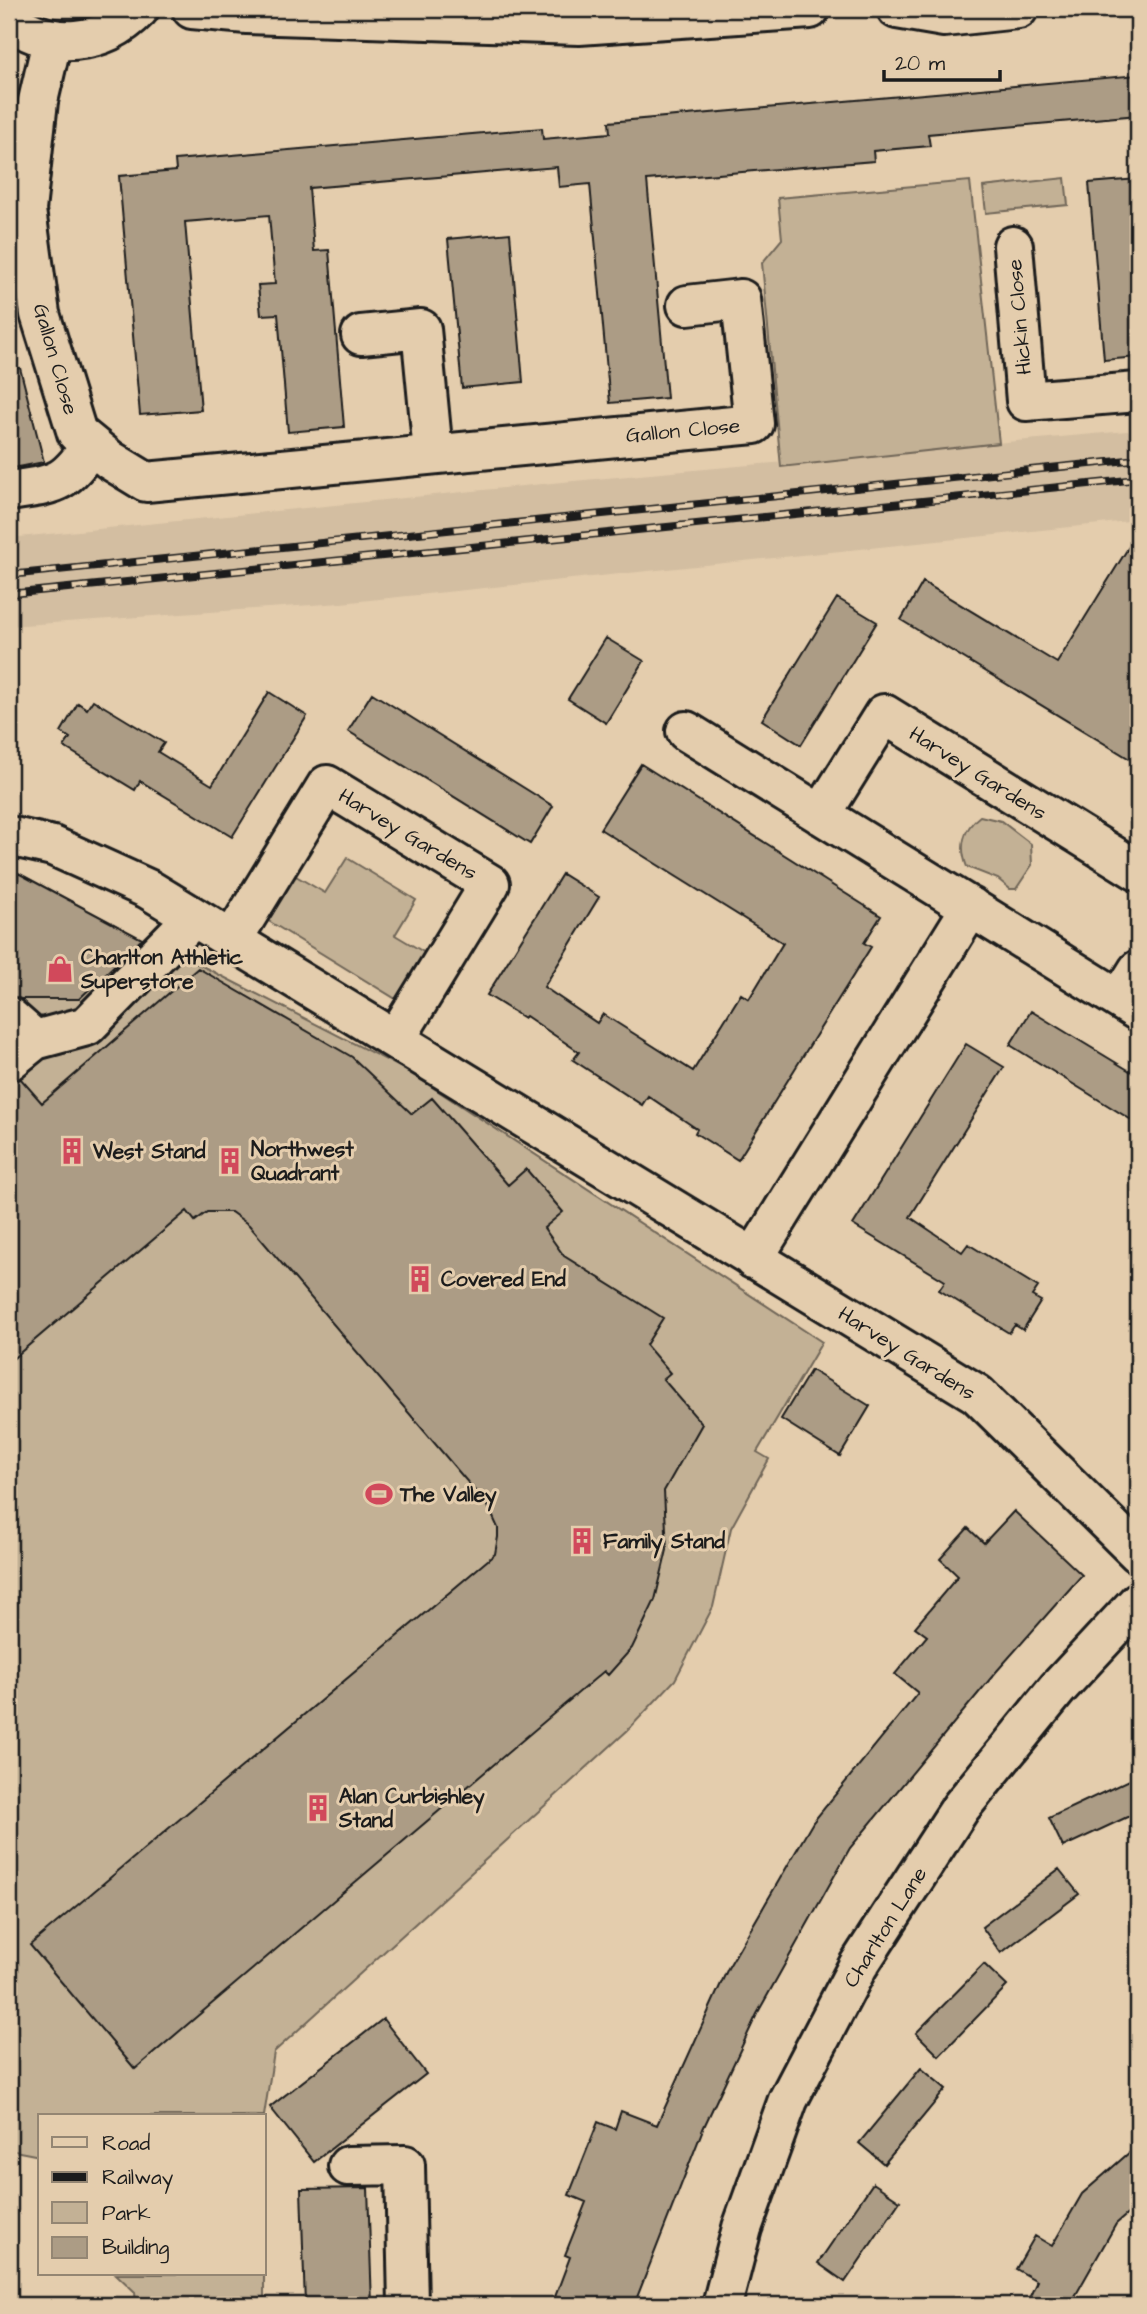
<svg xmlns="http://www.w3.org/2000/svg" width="1147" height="2314" font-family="'Architects Daughter',sans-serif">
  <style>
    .built { fill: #d3bea1 }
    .green { fill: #c3b195; stroke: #706658; stroke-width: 2 }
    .building { fill: #ac9c85; stroke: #1c1c1c; stroke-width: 2 }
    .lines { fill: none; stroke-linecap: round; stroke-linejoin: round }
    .minor-casing { stroke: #1c1c1c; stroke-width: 44 }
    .major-casing { stroke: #1c1c1c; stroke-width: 44 }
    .minor { stroke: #e4cdad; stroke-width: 38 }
    .major { stroke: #e4cdad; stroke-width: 38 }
    .rail-casing { stroke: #1c1c1c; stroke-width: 8 }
    .rail { stroke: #e4cdad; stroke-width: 5; stroke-dasharray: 16; stroke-linecap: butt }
    .labels { text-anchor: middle; stroke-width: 6; stroke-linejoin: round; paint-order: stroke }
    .street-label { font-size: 21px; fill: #1c1c1c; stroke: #e4cdad }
    .poi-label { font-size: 21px; font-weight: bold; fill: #1c1c1c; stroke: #e4cdad; text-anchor: start }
  </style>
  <rect width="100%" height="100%" fill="#e4cdad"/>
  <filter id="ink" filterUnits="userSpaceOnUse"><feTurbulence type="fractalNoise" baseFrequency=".0143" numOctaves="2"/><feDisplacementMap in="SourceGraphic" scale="14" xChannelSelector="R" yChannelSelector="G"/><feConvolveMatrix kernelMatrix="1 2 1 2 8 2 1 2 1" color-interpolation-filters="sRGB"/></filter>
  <g filter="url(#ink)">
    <!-- built -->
    <path class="built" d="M1138,430V520L341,603L9,626V538L552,483Z"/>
    <!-- green -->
    <path class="green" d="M1065,178L1068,205L986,213L983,187Z
      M970,181L999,443L781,467L762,263L782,239L778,198Z
      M980,816L1001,821L1031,844L1032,865L1016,889H1010L998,879L967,867C959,847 963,829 980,816Z
      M347,858L416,900L395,935L432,957L404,1004L262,917L289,872L325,893Z
      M9,872L18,873L143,940L200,965L406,1070L822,1342L757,1452L769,1459L731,1528L713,1607L675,1680L628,1730L274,2052L264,2116H40V2156L9,2150Z
      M116,2274H264V2305H136L135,2292Z"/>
    <!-- building -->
    <path class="building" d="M1138,75V115L928,134L930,146L873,151L874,161L647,180L667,398L610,403L590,184L559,187L557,167L309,188L314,251L329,250L344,427L288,432L278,314L261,315L258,285L275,284L269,215L185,222L201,410L140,415L119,176L176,171L175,160L542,128L543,139L610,133L609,122Z
      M1138,179V357L1104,360L1089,183Z
      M510,233L523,382L462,388L448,239Z
      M20,368L44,462L9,469V370Z
      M1138,532V764L901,620L923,582L1057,663Z
      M837,598L877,622L801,745L762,720Z
      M606,638L644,661L606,723L568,699Z
      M269,692L307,716L232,837L140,781L135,790L64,747L70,738L61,732L78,703L87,709L93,700L164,743L158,752L212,785Z
      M372,693L553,806L530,844L348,731Z
      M641,764L881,916L864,943L871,947L738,1160L695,1133L697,1129L648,1096L642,1105L573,1060L579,1052L526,1016L524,1018L487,995L562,874L599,897L544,987L597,1023L603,1014L693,1071L741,994L749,999L783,943L600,829Z
      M18,873L142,939L79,999H21L9,996V939H16Z
      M198,968L352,1057L412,1114L432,1098L508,1185L526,1169L563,1212L544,1228L564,1256L663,1318L646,1345L670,1373L663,1379L702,1424L664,1491L667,1550L655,1600L632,1648L608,1675L604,1671L135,2069L30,1945L495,1554L498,1537V1528L488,1506L249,1225L231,1212H207L195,1221L187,1211L9,1362V1082L21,1079L42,1103Z
      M1031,1011L1138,1076V1124L1010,1045Z
      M966,1044L1004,1067L910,1217L962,1252L968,1244L1038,1287L1032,1296L1041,1301L1023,1330L1015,1325L1009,1333L939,1290L945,1281L853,1225Z
      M811,1370L870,1406L840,1456L781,1419Z
      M1014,1511L1082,1575L996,1672L850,1848L757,2014L703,2129L634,2305H576L555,2297L570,2257L565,2255L586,2202L569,2195L598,2122L615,2129L621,2111L657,2125L728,1968L813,1822L918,1693L895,1674L927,1636L915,1627L958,1576L940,1559L968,1528L984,1543Z
      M1138,1776V1812L1063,1847L1049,1818Z
      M1059,1869L1079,1894L1001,1953L982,1927Z
      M984,1964L1007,1986L939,2056L916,2033Z
      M383,2019L426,2074L314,2162L270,2107Z
      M921,2068L946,2089L884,2164L859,2143Z
      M1138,2145V2205L1116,2224L1070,2305H1026L1037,2281L1016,2269L1035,2236L1052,2246L1082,2194Z
      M873,2183L900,2201L845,2282L818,2263Z
      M368,2188L372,2305H305L301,2189Z"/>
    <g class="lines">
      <defs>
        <path id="minor" d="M52,41L38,101L26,210L40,314L77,433L110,460L146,482L754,424L741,299L687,305
          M1013,246L1026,401L1138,392
          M361,335L421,329L433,453
          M9,491C55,484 64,486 91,445
          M686,731L1138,1011
          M821,815L884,714L1138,871
          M9,836L53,846L148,889L977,1394L1138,1553
          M232,940L327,785L490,884L396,1038
          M1120,999L1138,970
          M9,1017L35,1040
          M9,1061L35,1040L87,1026L194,917
          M753,1259L971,907
          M348,2166L405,2165L408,2305
          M722,2305L742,2228L788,2100L858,1966L961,1807L1058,1688L1138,1602"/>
        <path id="major" d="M192,9L247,14L579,25L810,9
          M897,9L944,17L1018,9
          M9,19C50,51 103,46 139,9"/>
      </defs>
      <!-- minor casing -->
      <use href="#minor" class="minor-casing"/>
      <!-- major casing -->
      <use href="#major" class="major-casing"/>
      <!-- minor -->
      <use href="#minor" class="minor"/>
      <!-- major -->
      <use href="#major" class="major"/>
      <defs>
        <path id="rail" d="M9,575L1138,459
          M9,594L1138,479"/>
      </defs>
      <!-- rail casing -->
      <use href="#rail" class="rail-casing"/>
      <!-- rail -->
      <use href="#rail" class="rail"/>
    </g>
  </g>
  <!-- icons -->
  <defs>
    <symbol id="shop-bare" viewBox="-9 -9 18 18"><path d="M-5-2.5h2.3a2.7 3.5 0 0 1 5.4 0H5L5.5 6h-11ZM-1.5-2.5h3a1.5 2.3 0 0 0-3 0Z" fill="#d1495b" stroke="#e4cdad" stroke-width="2.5" paint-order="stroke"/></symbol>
    <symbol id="building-bare" viewBox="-9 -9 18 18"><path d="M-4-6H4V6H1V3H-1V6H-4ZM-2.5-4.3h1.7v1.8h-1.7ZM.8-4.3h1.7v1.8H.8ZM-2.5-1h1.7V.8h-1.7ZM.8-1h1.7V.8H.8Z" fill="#d1495b" stroke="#e4cdad" stroke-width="2.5" paint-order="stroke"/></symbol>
    <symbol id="stadium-bare" viewBox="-9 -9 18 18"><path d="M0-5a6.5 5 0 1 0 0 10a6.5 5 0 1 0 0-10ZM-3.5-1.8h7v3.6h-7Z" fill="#d1495b" stroke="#e4cdad" stroke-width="2.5" paint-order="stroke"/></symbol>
  </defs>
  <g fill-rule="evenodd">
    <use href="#shop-bare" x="41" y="950" width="38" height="38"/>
    <use href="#building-bare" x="53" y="1132" width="38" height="38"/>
    <use href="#building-bare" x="211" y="1142" width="38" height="38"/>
    <use href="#building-bare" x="401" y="1260" width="38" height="38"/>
    <use href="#stadium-bare" x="360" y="1475" width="38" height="38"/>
    <use href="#building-bare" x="563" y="1522" width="38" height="38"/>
    <use href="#building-bare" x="299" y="1789" width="38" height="38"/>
  </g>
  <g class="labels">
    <!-- street labels -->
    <g class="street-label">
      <text transform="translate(1019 317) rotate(-95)" y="7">Hickin Close</text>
      <text transform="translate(56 359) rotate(74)" y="7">Gallon Close</text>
      <text transform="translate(683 430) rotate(-5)" y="7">Gallon Close</text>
      <text transform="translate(978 773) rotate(32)" y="7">Harvey Gardens</text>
      <text transform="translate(408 834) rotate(31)" y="7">Harvey Gardens</text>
      <text transform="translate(907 1353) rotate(32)" y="7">Harvey Gardens</text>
      <text transform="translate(885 1927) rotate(-58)" y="7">Charlton Lane</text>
    </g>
    <!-- poi labels -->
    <g class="poi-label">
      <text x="81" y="964">Charlton Athletic<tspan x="81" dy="24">Superstore</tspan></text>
      <text x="251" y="1156">Northwest<tspan x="251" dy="24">Quadrant</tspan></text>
      <text x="93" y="1158">West Stand</text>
      <text x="441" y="1286">Covered End</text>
      <text x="400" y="1501">The Valley</text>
      <text x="603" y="1548">Family Stand</text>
      <text x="339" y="1803">Alan Curbishley<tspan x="339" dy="24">Stand</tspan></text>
    </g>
  </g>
  <!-- margin -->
  <rect width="1147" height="2314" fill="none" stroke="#e4cdad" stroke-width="35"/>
  <rect x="18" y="18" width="1112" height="2279" fill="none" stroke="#1c1c1c" stroke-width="2.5" filter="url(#ink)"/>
  <!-- legend -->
  <rect x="38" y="2114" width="228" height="161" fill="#e4cdad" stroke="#948673" stroke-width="2"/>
  <rect x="52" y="2137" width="35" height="10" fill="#e4cdad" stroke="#948673" stroke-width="2"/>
  <text x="102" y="2150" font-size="21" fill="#1c1c1c">Road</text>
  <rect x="52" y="2172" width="35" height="10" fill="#1c1c1c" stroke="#948673" stroke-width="2"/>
  <text x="102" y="2184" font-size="21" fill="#1c1c1c">Railway</text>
  <rect x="52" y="2202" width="35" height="21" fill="#c3b195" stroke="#948673" stroke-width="2"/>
  <text x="102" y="2220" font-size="21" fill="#1c1c1c">Park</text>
  <rect x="52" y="2237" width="35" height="21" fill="#ac9c85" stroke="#948673" stroke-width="2"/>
  <text x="102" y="2254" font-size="21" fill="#1c1c1c">Building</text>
  <!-- scale -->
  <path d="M884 70v10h116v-10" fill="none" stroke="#1c1c1c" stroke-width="3.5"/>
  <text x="895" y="70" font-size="21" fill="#1c1c1c" stroke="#e4cdad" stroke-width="5" paint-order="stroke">20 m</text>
</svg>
